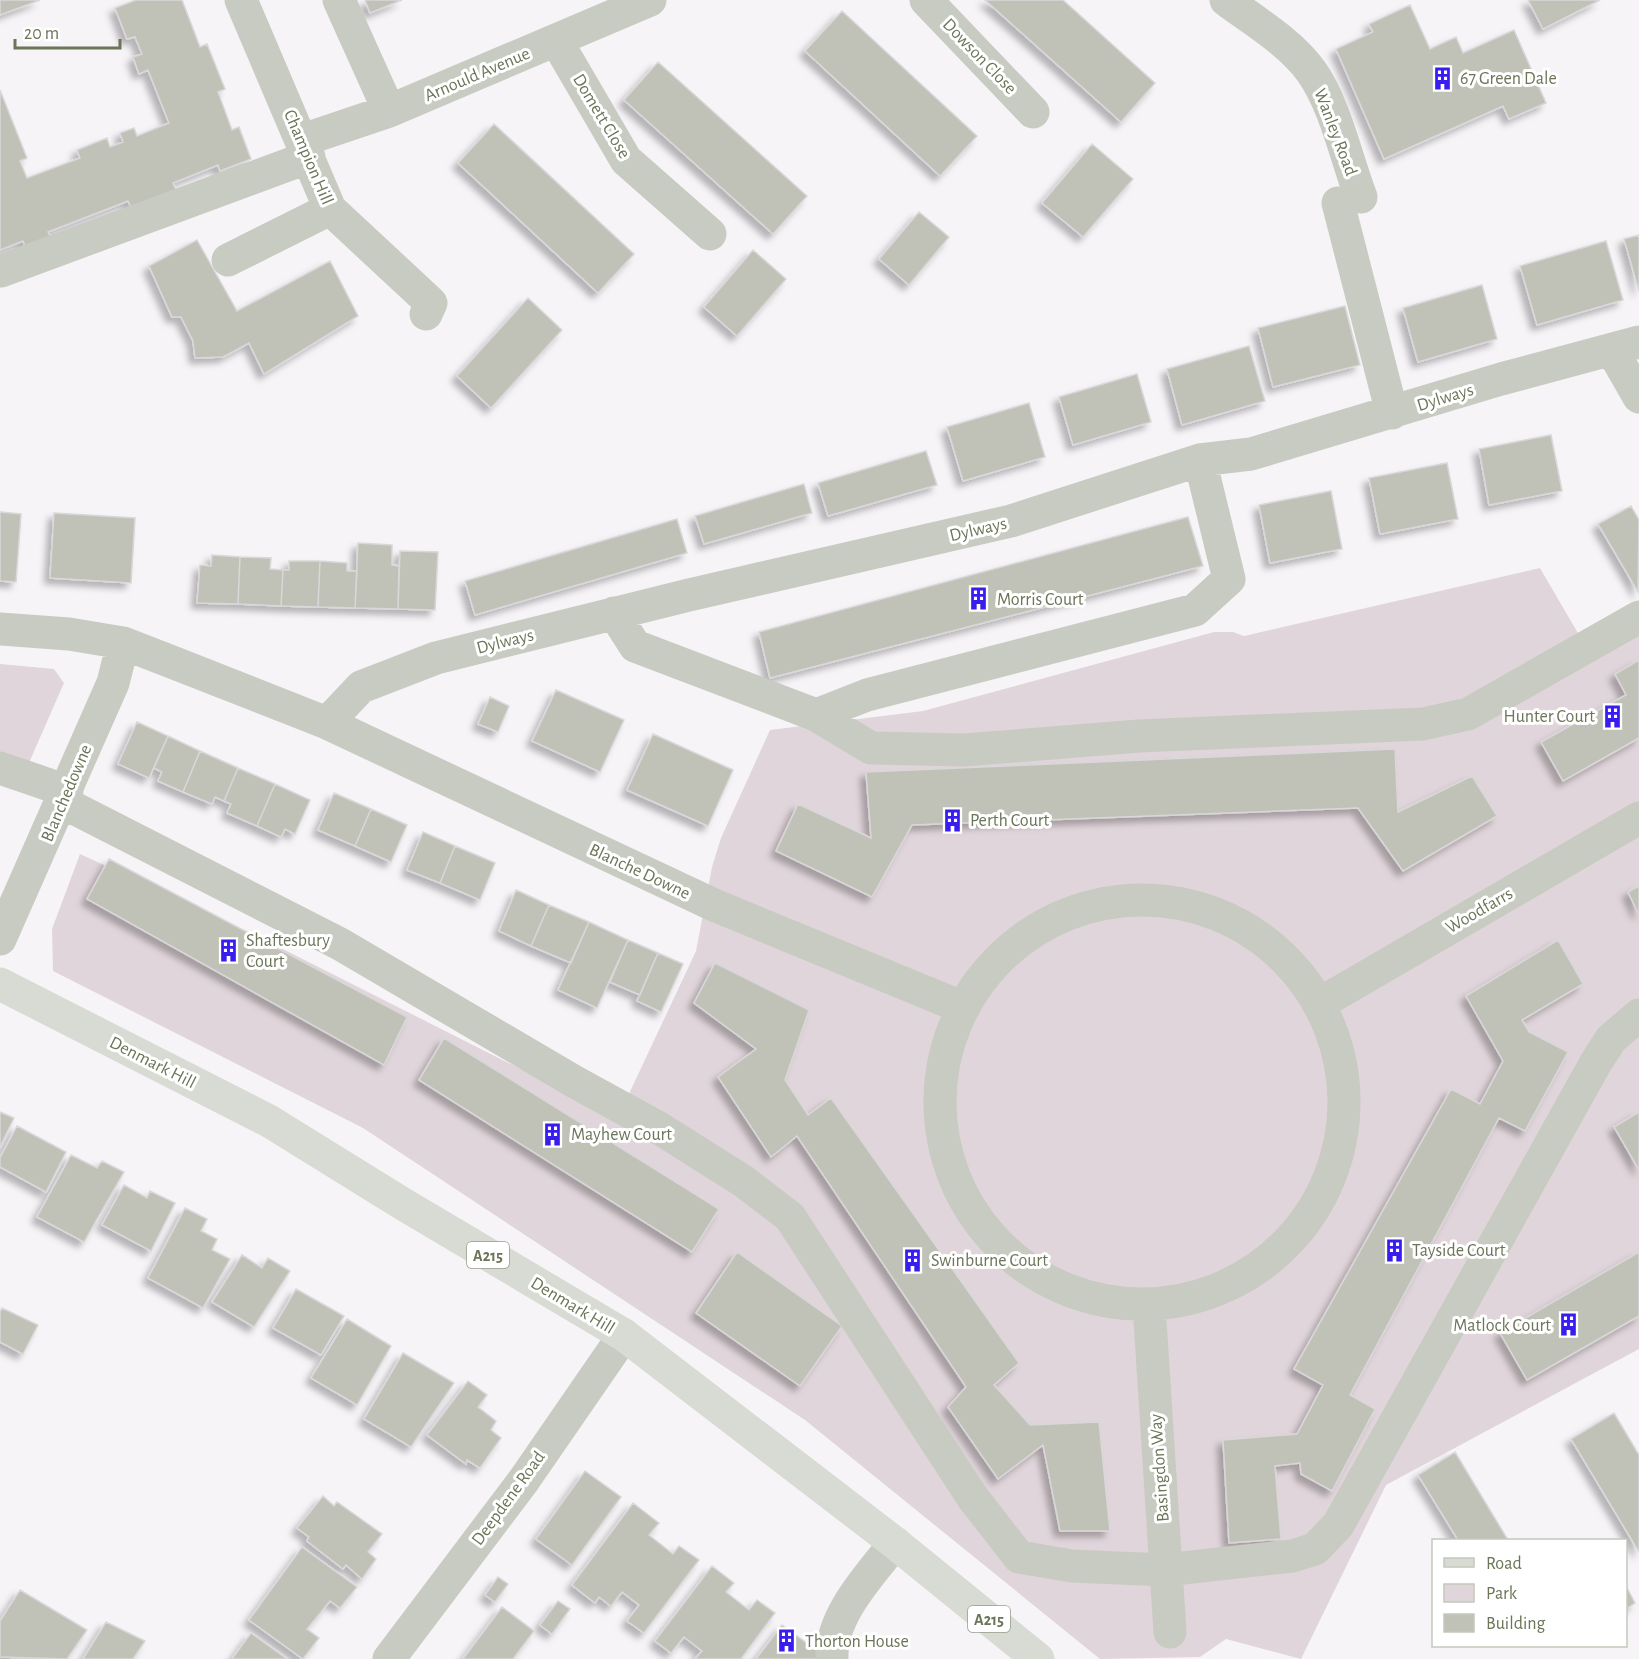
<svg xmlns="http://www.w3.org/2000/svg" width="1639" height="1659" font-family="'Alegreya Sans',sans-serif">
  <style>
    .green { fill: #e0d5da }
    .building { fill: #c0c2b7; stroke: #d9d7d9; stroke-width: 1.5; filter: url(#shadow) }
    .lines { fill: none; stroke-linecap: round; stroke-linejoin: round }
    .minor { stroke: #c8cbc2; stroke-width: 33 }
    .major { stroke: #d8dbd3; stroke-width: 33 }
    .labels { text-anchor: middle; stroke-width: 6; stroke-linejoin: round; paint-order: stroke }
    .shield { fill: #fff; stroke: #979e8a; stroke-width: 1.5 }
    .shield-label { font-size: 16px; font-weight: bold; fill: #6b7558 }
    .street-label { font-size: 18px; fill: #6b7558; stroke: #fff }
    .poi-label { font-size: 18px; fill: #6b7558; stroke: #fff; text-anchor: start }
  </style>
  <defs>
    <filter id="shadow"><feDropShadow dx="-5.5" dy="5.5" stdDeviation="3" flood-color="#0004"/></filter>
  </defs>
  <rect width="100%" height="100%" fill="#f7f4f8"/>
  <!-- green -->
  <path class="green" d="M1540,568L1593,659L1639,634V1349L1386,1485L1301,1659L1226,1639L1200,1657L1100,1659L805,1420L363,1128L53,971L52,929L80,854L245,930L598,1108L627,1098L696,951L712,867L721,838L770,730L923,711L1214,632H1233L1244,636Z
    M0,664L54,669L64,683L28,765L0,755Z"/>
  <!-- building -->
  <path class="building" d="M0,0H40L0,15Z
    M136,0H182L200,47L207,44L225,89L218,92L232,130L239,127L251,159L220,171L218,165L173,183L176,190L131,207L128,201L48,232L51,238L26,248L23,241L0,250V90L27,158L20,161L27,178L80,158L77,150L107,138L110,147L123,142L120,133L134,128L137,136L169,123L148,70L139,74L133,57L142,54L135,37L127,39L115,8Z
    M365,0H402L370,13Z
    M985,0H1063L1155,83L1121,122Z
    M1528,0H1600L1543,29Z
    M1410,5L1430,49L1456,37L1463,53L1514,30L1546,103L1509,119L1503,106L1384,159L1336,49L1373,32L1369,24Z
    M842,11L977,136L940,176L805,51Z
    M658,62L807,196L773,234L624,100Z
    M494,124L634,254L598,293L458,163Z
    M1092,144L1133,179L1083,237L1042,203Z
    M919,212L949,237L909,285L879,259Z
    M1639,235V291L1624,239Z
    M197,240L237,311L330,261L358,316L264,374L249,343L223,357L195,358L193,341L181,317H172L149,266Z
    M1606,241L1623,300L1537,325L1520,266Z
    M753,250L786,279L737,336L704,307Z
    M1482,285L1497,339L1418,362L1403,308Z
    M528,298L562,330L491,408L457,376Z
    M1345,306L1360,365L1273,387L1258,328Z
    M1249,346L1265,401L1182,425L1167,369Z
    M1137,374L1151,422L1073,445L1059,397Z
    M1029,403L1045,457L963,481L947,427Z
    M1551,435L1562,491L1489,505L1479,449Z
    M926,451L937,485L828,516L818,483Z
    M1447,463L1458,519L1380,534L1369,478Z
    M804,484L812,513L704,544L695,516Z
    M1331,491L1342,549L1270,563L1259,505Z
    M1631,506L1639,520L1638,592L1598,524Z
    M0,512L21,514L16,582L0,581Z
    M54,513L135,518L131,583L50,578Z
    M1188,517L1203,566L770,678L759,632Z
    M677,519L687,553L475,615L465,581Z
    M358,543L392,545V565L399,566L398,609L355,608Z
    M400,551L438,552L435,610L398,609Z
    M212,555L240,557L238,604L197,603L200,565L211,566Z
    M240,557L271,558L270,569L283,570L281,606L238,604Z
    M289,561H320L318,607L281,606L283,570H289Z
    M320,561L347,563V571H357L355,608L318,607Z
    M1639,660V738L1563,781L1541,742L1626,695L1615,674Z
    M556,690L624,720L600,772L532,741Z
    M490,697L509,706L498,732L478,724Z
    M137,722L168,736L149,778L118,764Z
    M653,734L733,770L708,826L627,790Z
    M168,736L200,751L183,792L158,781L162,772L154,768Z
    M1395,749L1398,812L1472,776L1497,816L1403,871L1358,808L912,825L872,897L776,851L798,804L871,838L866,772Z
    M200,751L238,768L224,801L215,797L212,804L183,792Z
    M238,768L275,784L257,826L227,813L231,804L224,801Z
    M275,784L310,800L295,834L285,829L281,837L257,826Z
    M334,793L371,809L355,846L318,830Z
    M371,809L407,825L391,862L355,846Z
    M423,832L455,846L440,883L407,870Z
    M455,846L495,863L480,900L440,883Z
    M109,859L407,1017L384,1065L87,899Z
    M1639,886V915L1628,892Z
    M516,890L549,905L531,946L499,931Z
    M549,905L589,922L571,963L531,946Z
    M589,922L628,940L597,1008L558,990Z
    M628,940L658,953L640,995L610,982Z
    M1558,940L1583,984L1522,1020L1529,1032L1568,1052L1525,1131L1499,1118L1350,1395L1375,1409L1332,1491L1301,1474L1300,1463L1275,1466L1281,1539L1229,1543L1223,1440L1297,1434L1323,1385L1294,1369L1451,1089L1480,1104L1503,1061L1466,996Z
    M658,953L683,964L661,1012L637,1001Z
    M715,963L809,1010L785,1080L808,1115L831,1098L1019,1363L994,1385L1030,1425L1099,1422L1110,1531H1060L1043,1445L998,1479L948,1407L966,1387L797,1136L771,1157L718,1077L756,1049L694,1003Z
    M444,1038L719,1209L692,1252L419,1080Z
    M0,1112L14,1118L0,1147Z
    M1639,1112V1170L1614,1127Z
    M17,1126L66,1152L46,1192L0,1167V1158Z
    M71,1155L97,1168L102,1161L124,1172L84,1242L37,1217Z
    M124,1185L147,1198L150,1191L175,1203L151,1251L102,1225Z
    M185,1208L207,1219L201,1231L217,1239L212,1250L230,1259L203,1308L148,1278Z
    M737,1252L842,1326L800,1386L696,1313Z
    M1639,1252V1316L1527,1380L1500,1333Z
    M242,1255L262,1268L268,1258L290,1271L254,1327L212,1302Z
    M296,1289L344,1316L321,1355L273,1328Z
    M2,1308L38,1325L23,1354L0,1342V1312Z
    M347,1319L391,1346L357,1405L311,1378Z
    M403,1353L454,1383L411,1447L364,1419Z
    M468,1381L487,1395L478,1407L496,1421L491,1430L501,1438L480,1468L467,1460L466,1464L427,1435Z
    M1614,1413L1639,1455V1552L1571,1439Z
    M1455,1452L1508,1540H1458L1418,1475Z
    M585,1471L621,1497L572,1565L536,1539Z
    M323,1496L334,1506L337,1502L382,1534L368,1552L376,1559L362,1579L346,1565L343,1569L307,1541L309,1537L297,1528Z
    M633,1503L659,1523L649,1535L673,1554L679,1546L699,1560L644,1633L627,1621L639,1605L622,1592L611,1606L599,1597L595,1603L572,1585Z
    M302,1547L357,1587L340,1608L330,1601L307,1629L319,1638L303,1659L249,1620Z
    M712,1566L734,1583L726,1592L749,1610L757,1600L775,1613L741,1659H695L702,1651L684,1637L671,1653L655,1641Z
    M498,1577L508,1584L495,1602L485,1595Z
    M1626,1586L1635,1603L1626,1609Z
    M20,1590L87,1630L67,1659L0,1657V1621Z
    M558,1601L570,1609L552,1634L540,1625Z
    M502,1607L534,1631L513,1659H463Z
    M106,1622L145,1641L133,1659H83Z
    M782,1625L827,1658L825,1659H756Z
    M251,1633L287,1659H232Z"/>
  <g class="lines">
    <!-- minor -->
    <path class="minor" d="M241,0L330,209L431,303L426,314
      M339,0L389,111
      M926,0L1033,112
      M1226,0C1254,21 1290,42 1311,71C1335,104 1346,158 1361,197
      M556,40L626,160L710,234
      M303,140L389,111L650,0
      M1338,203L1392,413
      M228,260L330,209
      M1,271L309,157
      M1612,350L1639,397
      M1200,460L1229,579L1195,610L867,695L816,715L871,748L964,750L1139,736L1423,724L1468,714L1639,617
      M614,613L635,646L816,715
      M0,629L69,634L123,643L177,664L327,723L714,905L959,1006
      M327,723L361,687L436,658L689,595L1011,521L1200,460L1251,454L1501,379L1639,342
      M0,768L67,791
      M62,802L340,944L575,1082L659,1128L743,1181L790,1217L973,1498L1019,1557L1072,1566L1165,1570L1292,1556L1315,1549L1338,1525L1595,1064L1611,1039L1639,1015
      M940 1102a202 202 0 1 1 404 0a202 202 0 1 1-404 0Z
      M0,939L113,683L123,643
      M1319,1004L1639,818
      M1149,1305L1170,1632
      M389,1659L524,1480L624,1335
      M832,1659C830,1616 870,1575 895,1543"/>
    <!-- major -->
    <path class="major" d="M0,984L269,1121L403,1204L624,1335L895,1543L1038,1659"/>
  </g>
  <!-- icons -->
  <defs>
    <symbol id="building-bare" viewBox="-9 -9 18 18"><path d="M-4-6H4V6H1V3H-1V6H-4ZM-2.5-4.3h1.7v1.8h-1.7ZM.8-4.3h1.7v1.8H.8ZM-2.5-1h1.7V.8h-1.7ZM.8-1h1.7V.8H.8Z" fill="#391def" stroke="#fff" stroke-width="2.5" paint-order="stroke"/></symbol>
  </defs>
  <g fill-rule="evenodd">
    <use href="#building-bare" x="1426" y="62" width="33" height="33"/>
    <use href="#building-bare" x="962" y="582" width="33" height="33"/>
    <use href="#building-bare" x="1596" y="700" width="33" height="33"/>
    <use href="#building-bare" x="936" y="804" width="33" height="33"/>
    <use href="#building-bare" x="212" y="934" width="33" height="33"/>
    <use href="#building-bare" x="536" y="1118" width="33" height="33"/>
    <use href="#building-bare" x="1378" y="1234" width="33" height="33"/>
    <use href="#building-bare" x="896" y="1244" width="33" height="33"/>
    <use href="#building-bare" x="1552" y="1308" width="33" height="33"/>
    <use href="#building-bare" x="770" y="1624" width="33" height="33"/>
  </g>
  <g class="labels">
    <!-- shield labels -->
    <g class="shield">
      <rect x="467" y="1242" width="42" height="26" rx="4.5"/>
      <rect x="968" y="1606" width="42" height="26" rx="4.5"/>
    </g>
    <g class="shield-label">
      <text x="488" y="1261">A215</text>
      <text x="989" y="1625">A215</text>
    </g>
    <!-- street labels -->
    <g class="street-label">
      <text transform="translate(980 56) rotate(46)" y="6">Dowson Close</text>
      <text transform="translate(477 74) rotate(-23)" y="6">Arnould Avenue</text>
      <text transform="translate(602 116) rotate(59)" y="6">Domett Close</text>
      <text transform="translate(1336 132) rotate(69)" y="6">Wanley Road</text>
      <text transform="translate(309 157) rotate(67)" y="6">Champion Hill</text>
      <text transform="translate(1445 397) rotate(-17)" y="6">Dylways</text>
      <text transform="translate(978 529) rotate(-13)" y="6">Dylways</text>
      <text transform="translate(505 641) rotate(-14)" y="6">Dylways</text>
      <text transform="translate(66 793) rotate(-67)" y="6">Blanchedowne</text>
      <text transform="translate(640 871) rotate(25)" y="6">Blanche Downe</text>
      <text transform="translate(1479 910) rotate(-30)" y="6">Woodfarrs</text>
      <text transform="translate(153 1062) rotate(27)" y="6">Denmark Hill</text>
      <text transform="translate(573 1305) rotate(31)" y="6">Denmark Hill</text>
      <text transform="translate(1159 1468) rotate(-94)" y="6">Basingdon Way</text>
      <text transform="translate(508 1498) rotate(-54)" y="6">Deepdene Road</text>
    </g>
    <!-- poi labels -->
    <g class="poi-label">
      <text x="1460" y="84">67 Green Dale</text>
      <text x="997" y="605">Morris Court</text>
      <text x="1595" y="722" text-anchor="end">Hunter Court</text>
      <text x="970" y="826">Perth Court</text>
      <text x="246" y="946">Shaftesbury<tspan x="246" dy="21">Court</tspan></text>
      <text x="571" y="1140">Mayhew Court</text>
      <text x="1412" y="1256">Tayside Court</text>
      <text x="931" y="1266">Swinburne Court</text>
      <text x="1551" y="1331" text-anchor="end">Matlock Court</text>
      <text x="805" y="1647">Thorton House</text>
    </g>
  </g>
  <!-- legend -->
  <rect x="1432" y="1539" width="195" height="108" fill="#ffffff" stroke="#c4c8bc" stroke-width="1.5"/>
  <rect x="1444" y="1558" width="30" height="9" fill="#d8dbd3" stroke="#c4c8bc" stroke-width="1.5"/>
  <text x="1486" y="1569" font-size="18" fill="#6b7558">Road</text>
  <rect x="1444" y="1584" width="30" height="18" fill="#e0d5da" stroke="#c4c8bc" stroke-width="1.5"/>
  <text x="1486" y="1599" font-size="18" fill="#6b7558">Park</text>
  <rect x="1444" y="1614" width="30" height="18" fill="#c0c2b7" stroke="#c4c8bc" stroke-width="1.5"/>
  <text x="1486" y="1629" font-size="18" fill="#6b7558">Building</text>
  <!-- scale -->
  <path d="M15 39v9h105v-9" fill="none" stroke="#6b7558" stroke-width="3"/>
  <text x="24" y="39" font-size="18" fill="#6b7558" stroke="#ffffff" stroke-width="4.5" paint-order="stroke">20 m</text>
</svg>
